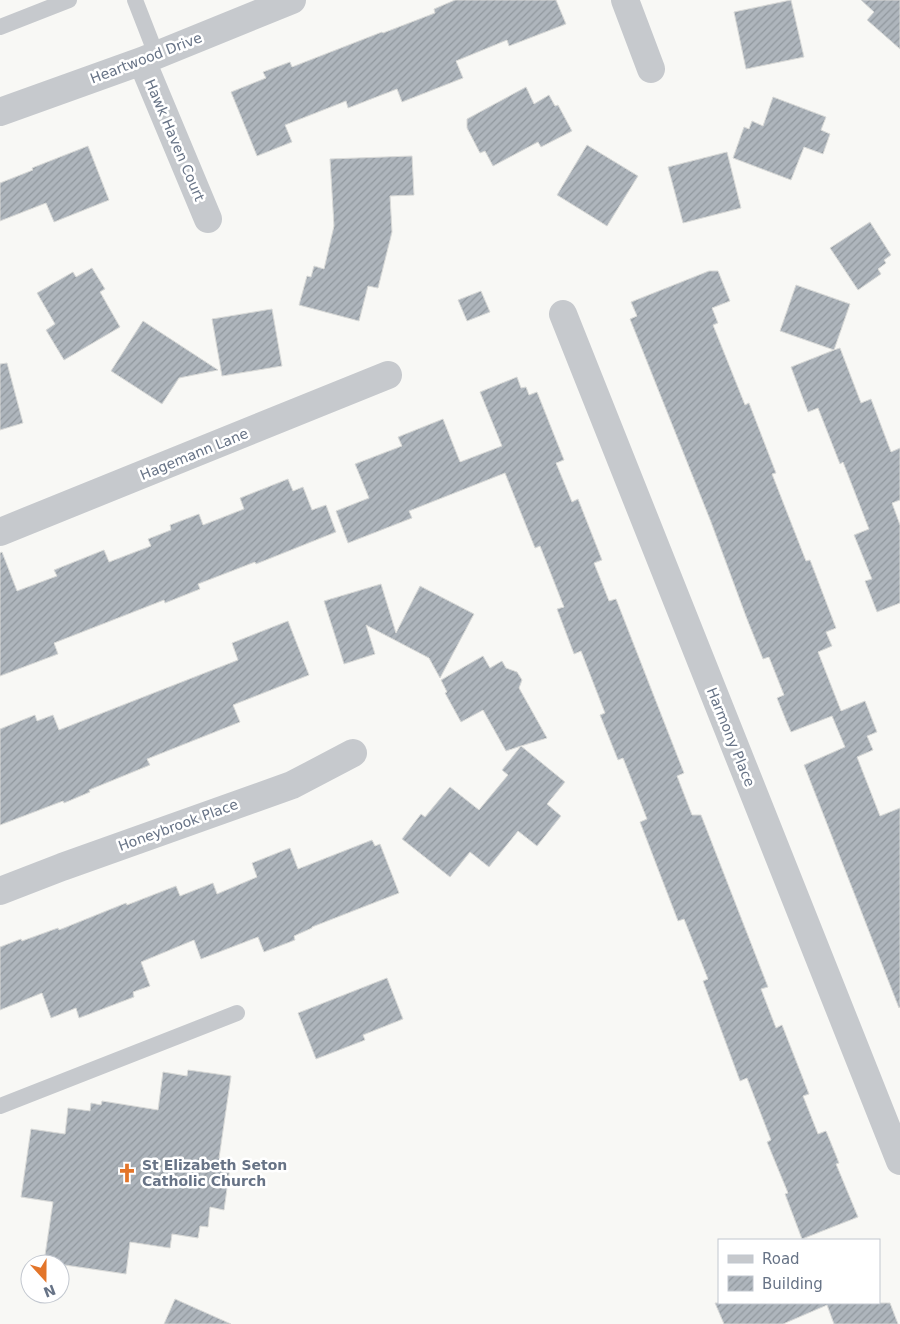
<svg xmlns="http://www.w3.org/2000/svg" width="900" height="1324" font-family="'DejaVu Sans',sans-serif">
  <style>
    .building { fill: url(#building-hatch); stroke: #d9dad8 }
    .lines { fill: none; stroke-linecap: round; stroke-linejoin: round }
    .service { stroke: #c6c9cd; stroke-width: 16 }
    .minor { stroke: #c6c9cd; stroke-width: 28 }
    .labels { text-anchor: middle; stroke-width: 5; stroke-linejoin: round; paint-order: stroke }
    .street-label { font-size: 14px; fill: #677386; stroke: #fff }
    .poi-label { font-size: 14px; font-weight: bold; fill: #677386; stroke: #fff; text-anchor: start }
  </style>
  <defs>
    <pattern id="building-hatch" width="6" height="6" patternUnits="userSpaceOnUse" patternTransform="scale(1.25)"><rect width="6" height="6" fill="#aeb5bc"/><path d="M-1 1l2-2M0 6l6-6M5 7l2-2" fill="none" stroke="#91989e"/></pattern>
  </defs>
  <rect width="100%" height="100%" fill="#f8f8f5"/>
  <!-- building -->
  <path class="building" d="M455,0H556L566,24L509,46L507,40L456,61L463,78L402,102L397,89L348,108L346,101L285,125L292,142L257,156L231,92L266,78L263,72L290,62L292,67L382,32L383,33L435,13L434,9Z
    M791,0L804,57L746,69L734,12Z
    M861,0H900V49L867,20L874,12Z
    M526,87L534,104L549,95L555,106L558,105L572,131L541,147L538,142L493,166L485,151L480,153L467,128V119Z
    M773,97L826,117L821,130L830,134L823,154L804,147L791,180L733,158L744,127L749,129L752,121L763,126Z
    M587,145L638,176L607,226L557,195Z
    M88,146L109,200L54,222L46,203L0,221V183L33,170L32,168Z
    M727,152L741,208L683,223L668,167Z
    M412,156L414,195L390,196L392,232L378,288L368,286L359,321L299,305L307,276L311,277L314,266L324,269L334,226L330,159Z
    M870,222L891,255L884,260L886,263L878,269L881,274L858,290L830,248Z
    M92,268L105,289L100,292L120,327L64,360L46,330L55,324L37,293L73,272L76,277Z
    M709,271H718L730,301L712,308L718,323L713,325L745,405L749,403L776,473L772,474L806,561L810,560L836,628L826,632L832,646L818,652L841,711L865,701L877,732L867,736L873,750L857,757L880,816L900,808V1007L899,1008L804,765L845,747L832,716L791,732L787,723L777,698L784,695L769,657L763,659L747,619L711,522L630,319L637,316L631,302Z
    M796,285L850,304L834,350L840,348L861,403L871,399L891,452L900,448V500L892,503L900,525V603L877,612L865,581L872,579L854,535L869,529L843,462L840,464L818,408L808,412L791,367L834,350L780,331Z
    M481,291L490,312L467,321L458,300Z
    M272,309L282,366L222,376L212,319Z
    M143,321L218,370L179,378L162,404L111,371Z
    M7,363L23,423L0,430V364Z
    M517,377L521,388L526,387L529,395L537,392L564,460L556,463L572,502L578,499L602,560L594,563L609,601L616,599L684,773L677,776L692,815H701L768,987L761,989L776,1028L782,1025L809,1094L803,1096L818,1134L826,1131L839,1163L836,1164L858,1217L802,1239L785,1194L788,1193L767,1142L771,1140L747,1078L740,1081L703,981L708,979L684,919L678,921L640,822L647,819L623,758L618,760L600,715L605,713L581,651L574,654L557,609L564,607L540,546L535,548L505,473L409,511L412,518L348,543L336,511L369,498L355,464L402,446L398,437L443,419L460,462L502,446L480,392Z
    M288,479L293,491L303,487L312,510L326,505L336,532L256,564L255,562L198,584L200,589L165,603L164,600L54,643L58,654L0,676V553L2,552L17,591L57,576L54,570L104,550L109,562L151,546L148,539L171,530L170,525L199,514L203,525L244,509L240,498Z
    M381,584L396,633L420,586L474,614L440,678L429,658L366,625L375,654L344,664L324,601Z
    M288,621L309,675L233,705L240,722L147,759L150,765L89,790L90,792L64,803L63,801L0,825V729L35,715L37,721L53,715L59,730L238,660L232,643Z
    M483,656L490,668L502,661L506,668L517,672L522,680L519,688L547,738L521,746L565,782L547,804L561,816L537,846L518,831L489,867L470,852L450,877L402,839L421,814L425,817L450,787L479,810L508,775L502,770L521,746L506,751L483,710L461,722L445,693L447,692L441,680Z
    M372,840L375,846L380,844L399,893L312,927V928L294,936L295,940L264,952L258,937L201,959L194,940L141,962L150,986L133,992L134,997L79,1018L76,1008L51,1018L42,993L0,1010V947L21,939L22,941L58,928L59,930L126,903L127,905L176,886L180,896L213,883L217,894L257,877L252,863L290,848L298,869Z
    M387,978L403,1019L363,1035L365,1040L316,1059L298,1013Z
    M188,1070L231,1076L219,1158L231,1160L224,1210L210,1207L208,1227L200,1226L198,1238L172,1234L170,1248L130,1242L126,1274L44,1262L53,1202L21,1197L31,1129L65,1134L68,1108L90,1111L91,1103L101,1105L102,1101L158,1110L163,1072L187,1076Z
    M175,1299L231,1324H164Z
    M715,1303H890L898,1324H834L827,1305L783,1324H724Z"/>
  <g class="lines">
    <!-- service -->
    <path class="service" d="M135,0L156,54
      M0,27L69,0
      M0,1106L237,1013"/>
    <!-- minor -->
    <path class="minor" d="M625,0L651,69
      M142,61L208,219
      M0,112L142,61L292,0
      M563,314L900,1161
      M0,532L388,375
      M0,891L62,867L292,785L353,753"/>
  </g>
  <!-- icons -->
  <defs>
    <symbol id="church-bare" viewBox="-9 -9 18 18"><path d="M-1.2-6h2.4v3.5h3.3v2.4h-3.3V6h-2.4V-.1h-3.3v-2.4h3.3Z" fill="#e3752a" stroke="#fff" stroke-width="2.5" paint-order="stroke"/></symbol>
  </defs>
  <g fill-rule="evenodd">
    <use href="#church-bare" x="113" y="1159" width="28" height="28"/>
  </g>
  <g class="labels">
    <!-- street labels -->
    <g class="street-label">
      <text transform="translate(146 58) rotate(-21)" y="5">Heartwood Drive</text>
      <text transform="translate(175 140) rotate(67)" y="5">Hawk Haven Court</text>
      <text transform="translate(194 454) rotate(-22)" y="5">Hagemann Lane</text>
      <text transform="translate(731 737) rotate(68)" y="5">Harmony Place</text>
      <text transform="translate(178 825) rotate(-20)" y="5">Honeybrook Place</text>
    </g>
    <!-- poi labels -->
    <g class="poi-label">
      <text x="142" y="1170">St Elizabeth Seton<tspan x="142" dy="16">Catholic Church</tspan></text>
    </g>
  </g>
  <!-- legend -->
  <rect x="718" y="1239" width="162" height="65" fill="#ffffff" stroke="#c2c7cf"/>
  <rect x="728" y="1255" width="25" height="8" fill="#c6c9cd" stroke="#c2c7cf"/>
  <text x="762" y="1264" font-size="15" fill="#677386">Road</text>
  <rect x="728" y="1276" width="25" height="15" fill="url(#building-hatch)" stroke="#c2c7cf"/>
  <text x="762" y="1289" font-size="15" fill="#677386">Building</text>
  <!-- north arrow -->
  <g transform="translate(45 1279) rotate(159)"><circle r="24" fill="#ffffff" stroke="#c2c7cf"/>
  <path d="M0-4L9 19L0 12L-9 19Z" fill="#e3752a"/>
  <text y="-8" font-size="14" font-weight="bold" text-anchor="middle" fill="#677386">N</text>
  </g>
</svg>
